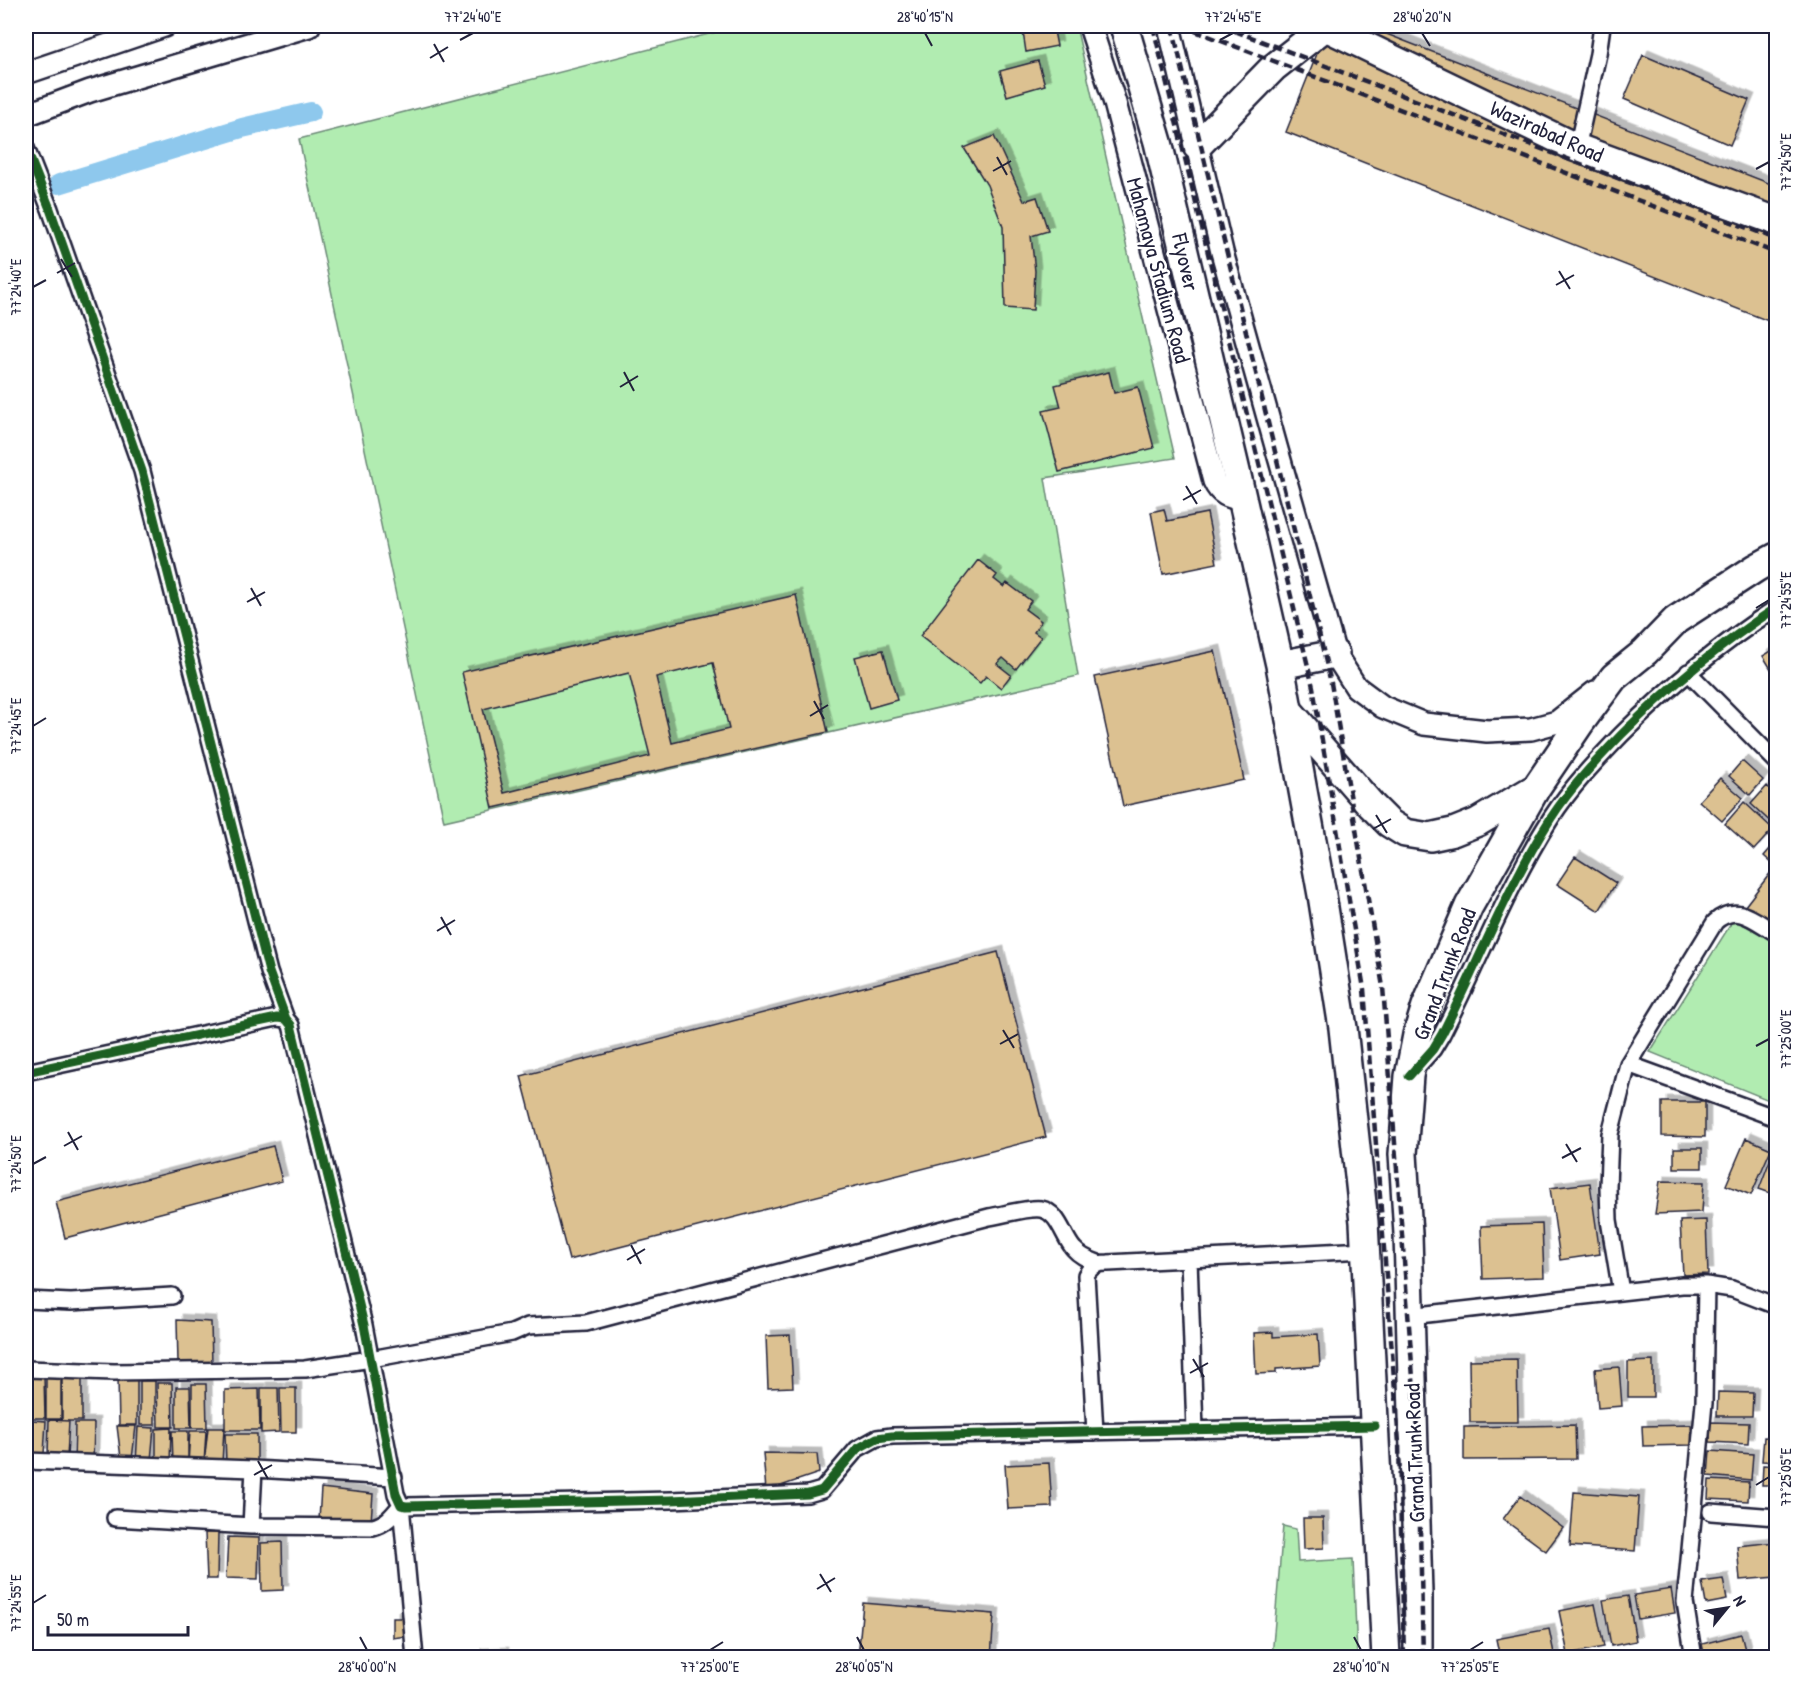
<svg xmlns="http://www.w3.org/2000/svg" width="1802" height="1683" font-family="'Patrick Hand',sans-serif">
  <style>
    .green { fill: #b1ecb1; stroke: #6a8776; stroke-width: 1.5 }
    .lines { fill: none; stroke-linecap: round; stroke-linejoin: round }
    .canal { stroke: #8ec8ed; stroke-width: 20 }
    .building { fill: #dcc191; stroke: #22223b; stroke-width: 1.5; fill-rule: evenodd; filter: url(#shadow) }
    .street-casing { stroke: #22223b; stroke-width: 20 }
    .secondary-casing { stroke: #22223b; stroke-width: 26 }
    .highway-casing { stroke: #22223b; stroke-width: 32 }
    .street { stroke: #fff; stroke-width: 15 }
    .secondary { stroke: #fff; stroke-width: 21 }
    .highway { stroke: #fff; stroke-width: 27 }
    .rail { stroke: #22223b; stroke-width: 4.5; stroke-dasharray: 9 4.5; stroke-linecap: butt }
    .cycleway-casing { stroke: #fff; stroke-width: 13 }
    .cycleway { stroke: #1b5e20; stroke-width: 9 }
    .ticks { fill: none; stroke: #22223b; stroke-width: 2 }
    .labels { text-anchor: middle; stroke-width: 5; stroke-linejoin: round; paint-order: stroke }
    .street-label { font-size: 22px; fill: #22223b; stroke: #fff }
    .neatline { fill: none; stroke: #22223b; stroke-width: 2 }
    .ticks-label { font-size: 15px; text-anchor: middle; fill: #22223b }
  </style>
  <defs>
    <filter id="shadow"><feDropShadow dx="5.5" dy="-5.5" stdDeviation="0" flood-color="#0004"/></filter>
  </defs>
  <rect width="100%" height="100%" fill="#fff"/>
  <filter id="ink" filterUnits="userSpaceOnUse"><feTurbulence type="fractalNoise" baseFrequency=".0167" numOctaves="2"/><feDisplacementMap in="SourceGraphic" scale="12" xChannelSelector="R" yChannelSelector="G"/><feConvolveMatrix kernelMatrix="1 2 1 2 8 2 1 2 1" color-interpolation-filters="sRGB"/></filter>
  <g filter="url(#ink)">
    <!-- green -->
    <path class="green" d="M740,26H1076L1175,458L1045,478L1078,676L444,821L299,139Z
      M1734,919L1776,943V1103L1650,1052Z
      M1283,1526L1296,1529L1298,1562L1353,1559L1357,1657H1272Z"/>
    <g class="lines">
      <!-- canal -->
      <path class="canal" d="M59,184L242,128L311,112"/>
    </g>
    <!-- building -->
    <path class="building" d="M1053,26L1057,46L1026,52L1023,32Z
      M1328,26H1366L1776,186V324L1286,132Z
      M1643,55L1749,100L1730,145L1624,99Z
      M1038,61L1045,85L1007,96L1000,71Z
      M994,136L1024,201L1037,197L1048,231L1031,236L1035,271L1033,310L1005,308L1003,227L987,185L964,148Z
      M1109,372L1114,393L1138,387L1154,448L1059,472L1043,411L1061,407L1055,385Z
      M1164,509L1167,521L1207,513L1217,563L1163,574L1151,512Z
      M978,560L997,575L994,579L1004,587L1007,583L1031,601L1025,609L1041,621L1034,632L1041,637L1016,669L1003,658L997,664L1011,675L1001,688L986,676L980,683L920,636Z
      M796,595L828,732L493,808L462,672ZM713,663L729,729L672,743L656,677Z
      M1776,648V677L1763,656Z
      M883,650L897,700L869,708L855,657Z
      M1215,651L1244,780L1123,806L1095,677Z
      M629,673L650,756L504,793L483,709Z
      M1742,761L1763,780L1750,795L1729,776Z
      M1720,778L1743,798L1722,821L1699,801Z
      M1767,786L1776,795L1775,826L1751,804Z
      M1744,802L1773,829L1754,850L1725,824Z
      M1776,842V867L1764,856Z
      M1575,857L1616,883L1599,911L1557,884Z
      M1772,871L1776,875V931L1745,906Z
      M998,952L1046,1137L569,1260L521,1076Z
      M1662,1102H1705V1137L1662,1136Z
      M1746,1138L1771,1149L1751,1195L1726,1185Z
      M273,1146L282,1181L65,1238L56,1202Z
      M1775,1147L1776,1148V1195L1759,1189Z
      M1674,1148H1702V1168H1674Z
      M1660,1181L1704,1182L1702,1212L1655,1214Z
      M1590,1183L1600,1254L1560,1260L1550,1188Z
      M1706,1220L1708,1274L1683,1275L1680,1221Z
      M1542,1224L1544,1277L1483,1279L1481,1226Z
      M177,1320L211,1322L212,1365L178,1363Z
      M1273,1332V1337L1318,1334L1320,1366L1276,1369V1373L1256,1374L1254,1333Z
      M790,1335L793,1387L768,1388L766,1336Z
      M1517,1359L1518,1422H1470L1469,1360Z
      M1653,1361V1397H1628V1362Z
      M1619,1367L1622,1406L1598,1408L1595,1369Z
      M46,1374H61V1419H46Z
      M29,1377H44L45,1418H30Z
      M82,1378V1421H62V1379Z
      M118,1378H137V1425H119Z
      M140,1381H155V1425H140Z
      M157,1383H172L173,1427H158Z
      M192,1384H206L207,1428H192Z
      M176,1387H190L191,1428H176Z
      M261,1388H278L279,1432L261,1433Z
      M280,1388H296V1432H281Z
      M259,1389L260,1430H225V1390Z
      M1718,1392L1753,1393L1752,1416H1717Z
      M30,1420L46,1421L44,1454L29,1452Z
      M49,1420L69,1421L67,1457L48,1455Z
      M1710,1422L1749,1423L1748,1444L1710,1442Z
      M75,1423H94L93,1463L74,1462Z
      M1575,1425L1576,1459L1464,1460V1427Z
      M1691,1425L1692,1445L1643,1446L1642,1426Z
      M117,1426H136L132,1459L121,1458Z
      M138,1427L154,1428L151,1460L136,1463Z
      M171,1428L170,1464H156V1429Z
      M208,1428H224L222,1463L204,1464Z
      M172,1431H188V1464H173Z
      M190,1431H206L204,1464H188Z
      M225,1434H257V1464L226,1462Z
      M1764,1437L1776,1439V1462L1762,1461Z
      M1710,1451L1753,1454L1751,1480L1708,1476Z
      M763,1453L817,1454L819,1473L766,1491Z
      M1049,1463L1052,1507L1008,1509L1005,1465Z
      M1763,1465L1776,1466V1485H1762Z
      M1709,1480L1749,1482L1748,1501L1708,1499Z
      M321,1488L373,1494L371,1522L319,1520Z
      M1574,1492L1639,1497L1635,1551L1570,1546Z
      M1520,1496L1563,1528L1546,1551L1503,1519Z
      M1303,1518H1323L1324,1548L1304,1549Z
      M205,1533H218L217,1579H207Z
      M228,1537L259,1538L258,1579L226,1578Z
      M282,1542L283,1590L262,1591L261,1543Z
      M1776,1542V1577L1740,1580L1737,1546Z
      M1723,1579L1727,1600L1706,1604L1702,1582Z
      M1671,1589L1675,1613L1638,1619L1634,1595Z
      M1628,1596L1636,1641L1611,1646L1603,1600Z
      M863,1603L994,1614L991,1658H858Z
      M1595,1604L1604,1647L1568,1654L1559,1611Z
      M393,1618H406V1636L393,1638Z
      M1549,1629L1555,1658H1500L1496,1639Z
      M1741,1634L1747,1658H1705L1702,1644Z
      M503,1653V1658H476V1654Z"/>
    <g class="lines">
      <defs>
        <path id="street" d="M26,148L50,209L142,471L269,972L286,1019
          M1577,148L1598,54L1602,26
          M1688,672L1776,761
          M1628,1064L1776,1118
          M1415,1069L1433,1049L1442,1034C1479,962 1507,887 1551,818C1571,787 1596,761 1621,735C1669,687 1719,645 1776,608
          M26,1072L277,1018L286,1019L291,1025L364,1325L396,1494L401,1505L406,1506L671,1500L808,1494L822,1490L857,1449L877,1438L892,1436L1375,1426
          M1189,1259L1195,1430
          M1621,1292L1609,1220L1608,1187L1610,1134L1628,1064L1715,922C1737,902 1755,921 1776,933
          M26,1300L71,1302L172,1296
          M1410,1316L1682,1285H1706L1732,1289L1776,1306
          M26,1369L114,1372L305,1369L371,1359L512,1333L528,1326L586,1323L989,1217C1003,1215 1028,1207 1041,1209C1059,1212 1063,1237 1074,1249C1080,1256 1089,1260 1098,1263
          M1095,1432L1086,1275C1092,1265 1097,1263 1108,1263L1366,1250
          M26,1461L254,1469L394,1477
          M401,1505L415,1658
          M1711,1512L1776,1517
          M115,1518L251,1526L373,1527C386,1524 393,1515 401,1505
          M251,1526L254,1469
          M1694,1658L1685,1602L1704,1403L1706,1285"/>
        <path id="secondary" d="M1090,26L1115,103L1214,481C1220,495 1229,497 1242,500
          M1169,26L1222,252L1277,450L1335,654L1356,687L1383,707L1424,724L1487,731L1531,729L1557,722L1595,692
          M26,73L164,26
          M26,115L90,91L309,26"/>
        <path id="highway" d="M1124,26L1158,142L1238,480L1280,665L1322,895L1343,1028L1364,1222L1386,1658
          M1324,26L1577,148L1776,221
          M1197,146L1273,68L1325,27
          M1280,665L1335,654
          M1288,710L1372,806L1389,823L1405,833L1430,837L1453,832L1478,822L1534,789
          M1418,1658V1594L1408,1234L1403,1154L1409,1076L1417,1035L1426,1006L1469,906L1536,788L1580,723L1614,677L1645,652L1676,620L1756,568L1776,557"/>
      </defs>
      <!-- street casing -->
      <use href="#street" class="street-casing"/>
      <!-- secondary casing -->
      <use href="#secondary" class="secondary-casing"/>
      <!-- highway casing -->
      <use href="#highway" class="highway-casing"/>
      <!-- street -->
      <use href="#street" class="street"/>
      <!-- secondary -->
      <use href="#secondary" class="secondary"/>
      <!-- highway -->
      <use href="#highway" class="highway"/>
      <!-- rail -->
      <path class="rail" d="M1153,26L1313,687L1364,989L1399,1443L1404,1658
        M1172,26L1331,683L1383,987L1418,1443L1423,1658
        M1182,26L1776,253
        M1222,26L1776,239"/>
      <defs>
        <path id="cycleway" d="M26,148L50,209L142,471L269,972L286,1019
          M26,1072L277,1018L286,1019L291,1025L364,1325L396,1494L401,1505L406,1506L671,1500L808,1494L822,1490L857,1449L877,1438L892,1436L1375,1426
          M1409,1076L1433,1049L1442,1034C1479,962 1507,887 1551,818C1571,787 1596,761 1621,735C1669,687 1719,645 1776,608"/>
      </defs>
      <!-- cycleway casing -->
      <use href="#cycleway" class="cycleway-casing"/>
      <!-- cycleway -->
      <use href="#cycleway" class="cycleway"/>
    </g>
  </g>
  <!-- ticks -->
  <path class="ticks" d="M925,33L932,46M1422,33L1430,46M460,40L473,33M1220,40L1233,33M434,44L444,62M430,58L448,47M997,157L1007,175M1756,169L1769,162M993,171L1011,161M61,259L72,277M1559,271L1570,289M57,273L75,263M1556,285L1574,275M33,287L46,280M624,372L634,391M620,387L638,376M1186,486L1197,504M1183,500L1201,490M251,588L261,606M247,602L265,592M1756,608L1769,600M814,701L824,719M810,716L828,705M33,726L46,718M1376,815L1387,833M1373,829L1391,819M441,917L451,935M437,931L455,920M1003,1030L1014,1048M1000,1044L1018,1034M1756,1046L1769,1039M68,1132L78,1150M1566,1144L1577,1162M64,1146L82,1136M1562,1158L1581,1148M33,1164L46,1157M631,1245L641,1264M627,1260L645,1249M1193,1359L1204,1377M1190,1373L1208,1363M258,1461L268,1479M254,1475L272,1465M1756,1485L1769,1477M820,1574L831,1592M817,1589L835,1578M33,1603L46,1595M360,1637L367,1650M857,1637L864,1650M1354,1637L1361,1650M710,1650L723,1642M1470,1650L1483,1642"/>
  <g class="labels">
    <!-- street labels -->
    <g class="street-label">
      <text transform="translate(1547 131) rotate(24)" y="8">Wazirabad Road</text>
      <text transform="translate(1186 262) rotate(77)" y="8">Flyover</text>
      <text transform="translate(1159 270) rotate(75)" y="8">Mahamaya Stadium Road</text>
      <text transform="translate(1444 974) rotate(-69)" y="8">Grand Trunk Road</text>
      <text transform="translate(1414 1453) rotate(-92)" y="8">Grand Trunk Road</text>
    </g>
  </g>
  <!-- margin -->
  <rect width="1802" height="1683" fill="none" stroke="#fff" stroke-width="66"/>
  <!-- north arrow -->
  <g transform="translate(1727 1608) rotate(60)" stroke="#ffffff" stroke-width="4.5" paint-order="stroke">
  <path d="M0-4.5L10 22L0 15L-10 22Z" fill="#22223b"/>
  <text y="-9" font-size="16" font-weight="bold" text-anchor="middle" fill="#22223b">N</text>
  </g>
  <!-- scale -->
  <path d="M48 1626v9h140v-9" fill="none" stroke="#22223b" stroke-width="3"/>
  <text x="57" y="1626" font-size="18" fill="#22223b" stroke="#ffffff" stroke-width="4.5" paint-order="stroke">50 m</text>
  <rect x="33" y="33" width="1736" height="1617" class="neatline"/>
  <g class="ticks-label">
    <text x="473" y="22">77°24'40"E</text>
    <text x="925" y="22">28°40'15"N</text>
    <text x="1233" y="22">77°24'45"E</text>
    <text x="1422" y="22">28°40'20"N</text>
    <text transform="translate(1786 162) rotate(-90)" y="5">77°24'50"E</text>
    <text transform="translate(16 287) rotate(-90)" y="5">77°24'40"E</text>
    <text transform="translate(1786 600) rotate(-90)" y="5">77°24'55"E</text>
    <text transform="translate(16 726) rotate(-90)" y="5">77°24'45"E</text>
    <text transform="translate(1786 1039) rotate(-90)" y="5">77°25'00"E</text>
    <text transform="translate(16 1164) rotate(-90)" y="5">77°24'50"E</text>
    <text transform="translate(1786 1477) rotate(-90)" y="5">77°25'05"E</text>
    <text transform="translate(16 1603) rotate(-90)" y="5">77°24'55"E</text>
    <text x="367" y="1672">28°40'00"N</text>
    <text x="710" y="1672">77°25'00"E</text>
    <text x="864" y="1672">28°40'05"N</text>
    <text x="1361" y="1672">28°40'10"N</text>
    <text x="1470" y="1672">77°25'05"E</text>
  </g>
</svg>
